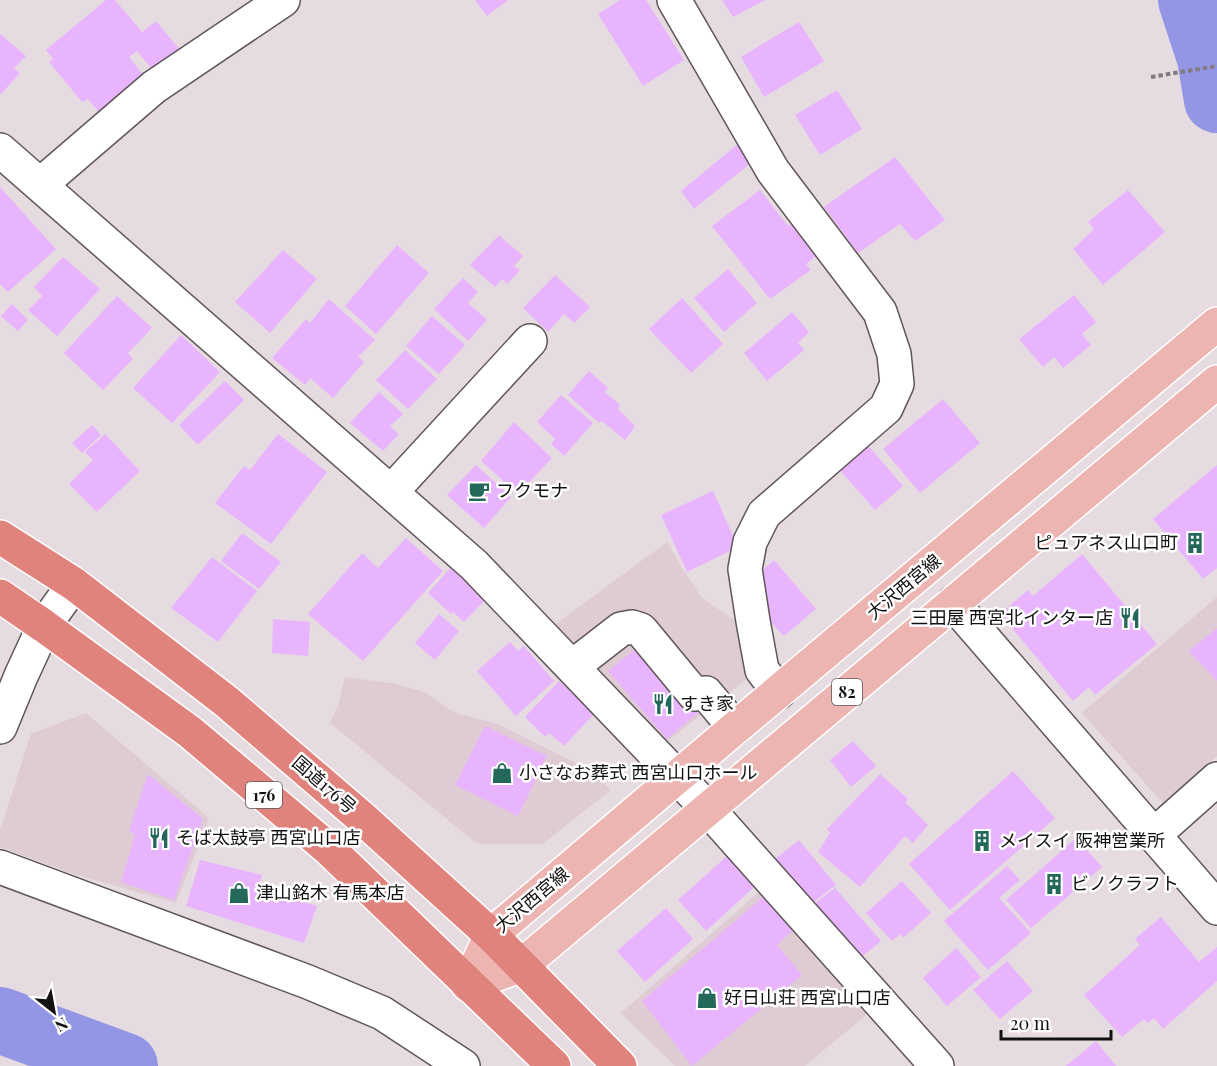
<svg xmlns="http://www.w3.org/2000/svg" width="1217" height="1066" font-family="'Playfair Display','Noto Sans JP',serif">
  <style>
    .built { fill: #decbd3 }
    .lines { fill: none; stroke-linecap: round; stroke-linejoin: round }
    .river { stroke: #9396e5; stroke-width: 66 }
    .building { fill: #e8b4fe }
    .minor-casing { stroke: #5f565a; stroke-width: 36 }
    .major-casing { stroke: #fff; stroke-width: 36 }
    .highway-casing { stroke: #fff; stroke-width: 36 }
    .path { stroke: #837c7f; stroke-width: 4; stroke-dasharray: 4.5 3; stroke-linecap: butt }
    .minor { stroke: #fff; stroke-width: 33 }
    .major { stroke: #edb5b1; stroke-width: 33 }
    .highway { stroke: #e1837d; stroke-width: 33 }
    .labels { text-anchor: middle; stroke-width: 5; stroke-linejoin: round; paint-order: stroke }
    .shield { fill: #fff; stroke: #5a5858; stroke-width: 1.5 }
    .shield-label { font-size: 16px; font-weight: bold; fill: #131011 }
    .poi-label { font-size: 18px; fill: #131011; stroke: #fff; text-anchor: start }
    .street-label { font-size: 18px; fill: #131011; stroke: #fff }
  </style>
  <rect width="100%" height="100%" fill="#e6dbe0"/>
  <!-- built -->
  <path class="built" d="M667,542L684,571L702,598L740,624L754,673L663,745L552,627Z
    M1217,597V756L1163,803L1082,713Z
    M345,677L396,684L424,692L455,713L498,724L586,768L611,790L542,844H483L476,843L330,723L338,706Z
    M86,713L209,818L176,903L74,874L0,847V830L31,734Z
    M760,891L873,1009L805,1066H675L621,1013Z"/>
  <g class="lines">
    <!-- river -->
    <path class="river" d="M1191,0L1210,58L1217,100
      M0,1020L125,1066"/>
  </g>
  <!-- building -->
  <path class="building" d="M106,0H115L142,32L156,21L181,51L155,73L137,51L129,57L147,80L102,116L88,99L82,102L49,62L53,59L46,50Z
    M475,0H508L487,16Z
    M620,0H646L684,60L643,86L598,14Z
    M722,0H765L733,17Z
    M799,22L824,61L764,97L741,57Z
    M0,34L26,56L14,68L20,73L0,95Z
    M837,90L862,129L820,155L795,115Z
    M738,144L752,162L694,209L681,191Z
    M895,157L945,220L915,241L900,224L858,253L824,207Z
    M0,187L56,249L8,292L0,284Z
    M760,190L788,226L794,222L819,254L806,264L811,270L770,299L712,226Z
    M1128,190L1165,232L1103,285L1073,249L1094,229L1088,222Z
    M499,235L523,256L514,266L520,270L507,284L502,279L495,287L470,265Z
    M397,245L429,273L376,334L345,306Z
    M283,250L317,279L270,333L235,302Z
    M63,257L100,289L57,336L28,310L42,296L34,287Z
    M728,269L757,303L724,332L694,298Z
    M555,275L590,307L574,323L564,314L548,332L523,308Z
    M463,278L478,292L468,303L487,320L468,341L434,309Z
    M1074,295L1096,322L1082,334L1091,345L1063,368L1054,357L1043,367L1019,339Z
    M117,296L152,328L128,353L133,359L103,390L64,353Z
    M682,298L723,344L691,373L649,329Z
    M329,299L375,340L358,357L364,362L333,398L310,378L305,385L272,358L306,319L310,323Z
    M12,304L28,320L18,331L1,316Z
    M792,312L809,332L798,343L804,350L767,381L744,353Z
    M432,316L465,345L439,374L406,346Z
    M181,335L220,372L172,423L133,388Z
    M405,350L437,379L408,409L376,380Z
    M589,371L608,388L605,392L620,405L618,409L635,426L625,440L602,421L599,423L568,395Z
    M225,381L244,400L198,445L179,425Z
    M379,392L403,414L390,426L399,434L383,451L350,423Z
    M561,395L593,423L564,456L551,444L555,439L537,422Z
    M943,399L980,443L920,493L883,449Z
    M514,422L552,458L518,494L481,461Z
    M92,425L101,435L82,453L72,443Z
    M105,434L140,471L97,512L69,484L93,460L85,452Z
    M278,434L327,472L271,544L215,503L244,466L250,470Z
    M866,443L903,486L875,510L838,468Z
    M476,465L511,497L484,528L447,495Z
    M1217,465V568L1203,579L1153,519Z
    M713,491L738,547L687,572L661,515Z
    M242,533L281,562L259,589L221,561Z
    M406,538L443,571L363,661L308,614L362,553L378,568Z
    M1082,554L1157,644L1095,695L1089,687L1073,701L1000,614L1028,590L1033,596Z
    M212,557L257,591L218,642L171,608Z
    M774,560L816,609L784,636L764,615L769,610L759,598L755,577Z
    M452,566L487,598L464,622L453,612L451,614L428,593Z
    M439,614L459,631L435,660L415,643Z
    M273,619L310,622L308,656L272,653Z
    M1217,628V681L1189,651Z
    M510,642L518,651L524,646L554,681L516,716L477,671Z
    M642,644L699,712L667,739L608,671Z
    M559,681L594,714L564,746L549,733L545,737L525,717Z
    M485,726L547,756L518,816L455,785Z
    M853,741L876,766L851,787L830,760Z
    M1013,771L1055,818L950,910L909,864Z
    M148,774L203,819L174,900L121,882L135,835L129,831Z
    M880,774L908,799L905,802L928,825L913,843L905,836L860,887L818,852L830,833L827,829Z
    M1076,838L1102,867L1031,928L1006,900Z
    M799,840L836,885L811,904L775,859Z
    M727,856L754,887L706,931L678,900Z
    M200,860L262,875L258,888L317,906L304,943L186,906Z
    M1007,866L1020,880L999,898L1031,933L988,970L944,921Z
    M902,881L931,913L903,938L901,934L892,941L866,913Z
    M835,888L881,941L859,959L810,907Z
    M763,897L793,930L777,945L802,975L692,1066L642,1001Z
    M666,908L693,939L645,982L617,951Z
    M1161,917L1199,962L1217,947V981L1163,1029L1154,1018L1148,1023L1144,1019L1122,1037L1084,995L1140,945L1135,939Z
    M956,948L981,977L947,1006L923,978Z
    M1007,961L1033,991L1000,1019L973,990Z
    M1096,1041L1116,1066H1066Z"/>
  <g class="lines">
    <defs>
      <path id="minor" d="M674,0L773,171L880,312L894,354L897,384L886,408L764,514L750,542L745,569L753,621L762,670L779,692
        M0,150L474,565L707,808L937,1066
        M40,185L154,87L283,0
        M391,492L530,341
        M953,603L1217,908
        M572,667L621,629L632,627L641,630L694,694L706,693L735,728
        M0,727L21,676L44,626L74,584
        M1154,835L1217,779
        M0,867L308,982L382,1013L463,1066"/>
      <path id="major" d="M468,985L491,935L735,728L1217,324
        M468,985L522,965L1217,382"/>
      <path id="highway" d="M0,537L74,584L227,702L361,817L491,935L620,1066
        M0,596L44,626L190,732L330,850L554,1066"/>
    </defs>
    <!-- minor casing -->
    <use href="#minor" class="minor-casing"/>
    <!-- major casing -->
    <use href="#major" class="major-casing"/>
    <!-- highway casing -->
    <use href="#highway" class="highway-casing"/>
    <!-- path -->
    <path class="path" d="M1151,77L1217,66"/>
    <!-- minor -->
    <use href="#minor" class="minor"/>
    <!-- major -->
    <use href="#major" class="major"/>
    <!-- highway -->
    <use href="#highway" class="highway"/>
  </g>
  <!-- icons -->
  <defs>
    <symbol id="cafe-bare" viewBox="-9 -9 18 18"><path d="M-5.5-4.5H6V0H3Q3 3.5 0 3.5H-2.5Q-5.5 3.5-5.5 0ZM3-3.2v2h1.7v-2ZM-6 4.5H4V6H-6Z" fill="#23685b" stroke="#fff" stroke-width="2.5" paint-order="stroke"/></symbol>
    <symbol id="building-bare" viewBox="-9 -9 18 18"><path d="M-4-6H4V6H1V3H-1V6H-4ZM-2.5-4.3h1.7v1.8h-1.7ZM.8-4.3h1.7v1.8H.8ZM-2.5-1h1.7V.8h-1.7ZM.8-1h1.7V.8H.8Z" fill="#23685b" stroke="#fff" stroke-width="2.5" paint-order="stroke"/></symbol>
    <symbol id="restaurant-bare" viewBox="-9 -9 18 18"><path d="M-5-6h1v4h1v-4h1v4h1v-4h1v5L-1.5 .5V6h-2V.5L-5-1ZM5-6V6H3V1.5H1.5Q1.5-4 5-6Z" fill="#23685b" stroke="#fff" stroke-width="2.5" paint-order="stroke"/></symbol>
    <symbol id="shop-bare" viewBox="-9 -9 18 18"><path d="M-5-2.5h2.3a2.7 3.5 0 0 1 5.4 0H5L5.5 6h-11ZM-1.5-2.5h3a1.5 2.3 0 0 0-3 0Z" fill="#23685b" stroke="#fff" stroke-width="2.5" paint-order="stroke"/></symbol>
  </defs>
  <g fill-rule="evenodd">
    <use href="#cafe-bare" x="464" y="476" width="30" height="30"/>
    <use href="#building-bare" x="1180" y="528" width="30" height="30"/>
    <use href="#restaurant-bare" x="1115" y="603" width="30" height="30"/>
    <use href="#restaurant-bare" x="648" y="689" width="30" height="30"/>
    <use href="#shop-bare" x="487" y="758" width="30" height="30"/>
    <use href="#restaurant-bare" x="144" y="823" width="30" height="30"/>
    <use href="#building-bare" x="967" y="826" width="30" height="30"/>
    <use href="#building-bare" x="1039" y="869" width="30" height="30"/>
    <use href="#shop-bare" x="224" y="878" width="30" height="30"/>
    <use href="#shop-bare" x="692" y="983" width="30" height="30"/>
  </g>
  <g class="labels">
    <!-- shield labels -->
    <g class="shield">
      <rect x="832" y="679" width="30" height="26" rx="4.5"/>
      <rect x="246" y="782" width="36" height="26" rx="4.5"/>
    </g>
    <g class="shield-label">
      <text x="847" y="698">82</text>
      <text x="264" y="801">176</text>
    </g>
    <!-- poi labels -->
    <g class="poi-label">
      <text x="496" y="497">フクモナ</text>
      <text x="1178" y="549" text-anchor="end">ピュアネス山口町</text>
      <text x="1113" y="624" text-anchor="end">三田屋 西宮北インター店</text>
      <text x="680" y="710">すき家</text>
      <text x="519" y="779">小さなお葬式 西宮山口ホール</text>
      <text x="176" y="844">そば太鼓亭 西宮山口店</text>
      <text x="999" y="847">メイスイ 阪神営業所</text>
      <text x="1071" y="890">ビノクラフト</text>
      <text x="256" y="899">津山銘木 有馬本店</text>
      <text x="724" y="1004">好日山荘 西宮山口店</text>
    </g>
    <!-- street labels -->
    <g class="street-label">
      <text transform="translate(904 587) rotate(-40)" y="6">大沢西宮線</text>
      <text transform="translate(324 785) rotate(41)" y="6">国道176号</text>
      <text transform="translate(532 900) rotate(-40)" y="6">大沢西宮線</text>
    </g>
  </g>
  <!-- north arrow -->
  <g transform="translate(54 1012) rotate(149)" stroke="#ffffff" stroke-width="4.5" paint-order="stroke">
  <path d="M0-4.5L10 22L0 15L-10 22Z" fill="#131011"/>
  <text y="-9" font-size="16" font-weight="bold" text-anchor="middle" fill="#131011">N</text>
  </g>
  <!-- scale -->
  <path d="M1001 1030v9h110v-9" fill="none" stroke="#131011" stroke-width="3"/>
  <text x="1010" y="1030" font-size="18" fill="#131011" stroke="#ffffff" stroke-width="4.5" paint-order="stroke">20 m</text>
</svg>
